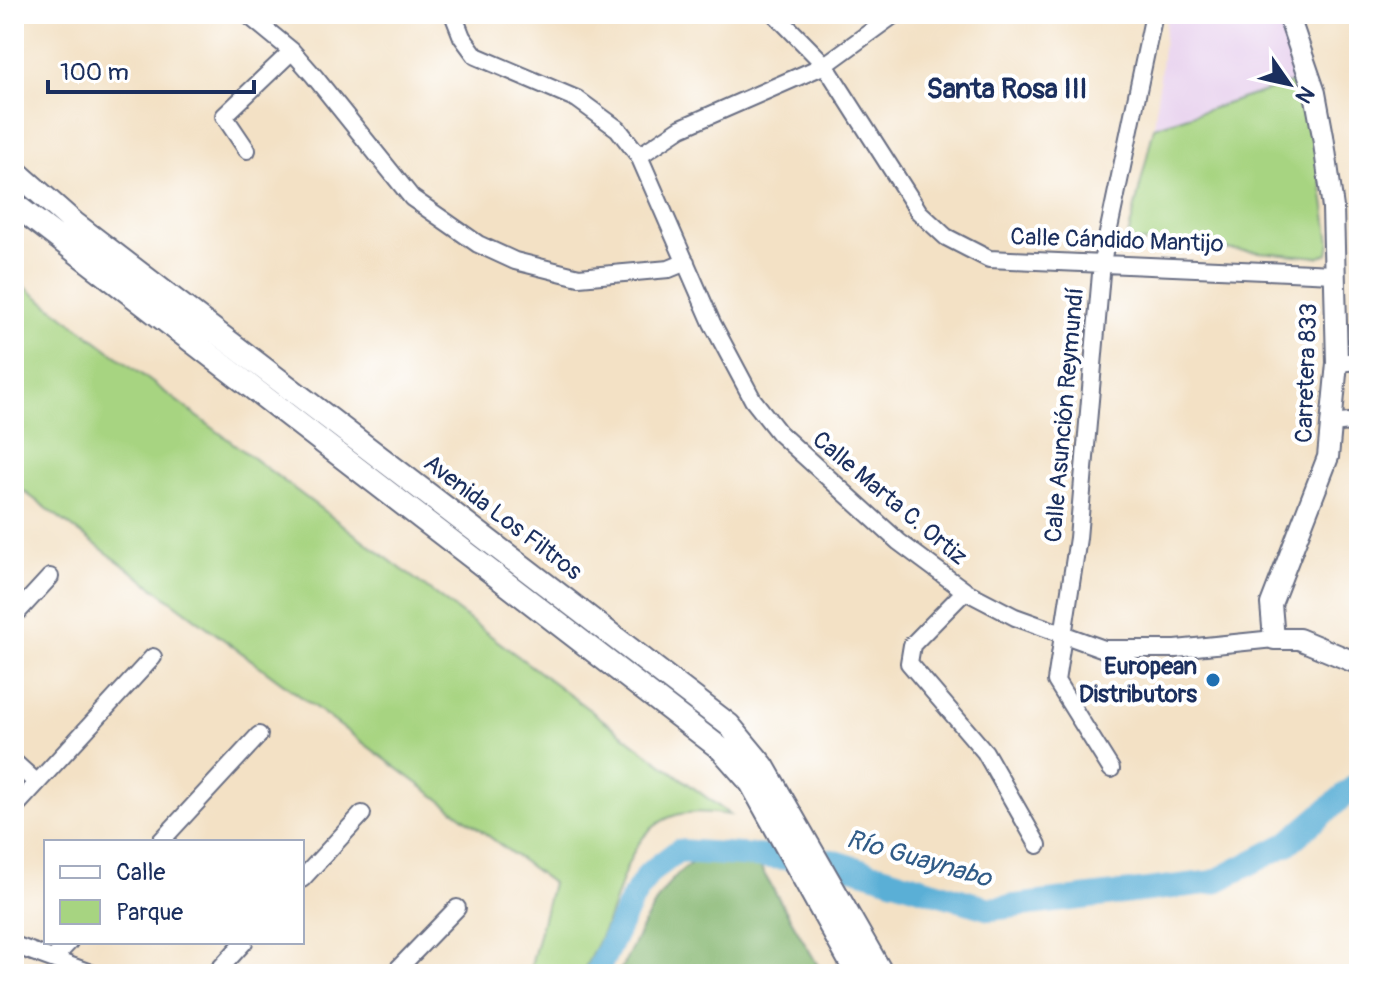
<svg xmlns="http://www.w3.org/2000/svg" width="1373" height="988" font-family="Pangolin,sans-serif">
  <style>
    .built { fill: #e8d2ee }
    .green { fill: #a7d481; stroke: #618270; stroke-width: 2 }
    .forest { fill: #85b66f; stroke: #507266; stroke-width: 2 }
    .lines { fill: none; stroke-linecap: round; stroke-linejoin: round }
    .river { stroke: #5aafd6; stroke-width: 24 }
    .minor-casing { stroke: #676d82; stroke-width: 20 }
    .tertiary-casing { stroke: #676d82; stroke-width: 24 }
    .secondary-casing { stroke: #676d82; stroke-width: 26 }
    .minor { stroke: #fff; stroke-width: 16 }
    .tertiary { stroke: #fff; stroke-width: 20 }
    .secondary { stroke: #fff; stroke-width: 22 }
    .poi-dot { fill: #1f6fb2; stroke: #fff; stroke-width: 3 }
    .labels { text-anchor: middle; stroke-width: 8; stroke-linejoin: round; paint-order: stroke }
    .street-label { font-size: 24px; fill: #1b2f5e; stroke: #fff }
    .poi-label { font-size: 24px; font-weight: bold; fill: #1b2f5e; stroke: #fff; text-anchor: end }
    .water-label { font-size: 26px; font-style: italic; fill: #315c88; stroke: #fff }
    .quarter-label { font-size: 28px; font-weight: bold; fill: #1b2f5e; stroke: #fff }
  </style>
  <rect width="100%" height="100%" fill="#fff"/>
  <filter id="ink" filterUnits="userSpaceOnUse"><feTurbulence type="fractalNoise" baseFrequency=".0125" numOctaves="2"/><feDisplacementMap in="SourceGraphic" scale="16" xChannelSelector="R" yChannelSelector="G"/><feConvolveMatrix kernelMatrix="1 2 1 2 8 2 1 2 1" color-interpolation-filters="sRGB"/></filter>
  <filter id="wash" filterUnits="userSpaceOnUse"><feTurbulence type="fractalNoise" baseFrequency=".006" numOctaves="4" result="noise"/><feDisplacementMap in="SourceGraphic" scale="32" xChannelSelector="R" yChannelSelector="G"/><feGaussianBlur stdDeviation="1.8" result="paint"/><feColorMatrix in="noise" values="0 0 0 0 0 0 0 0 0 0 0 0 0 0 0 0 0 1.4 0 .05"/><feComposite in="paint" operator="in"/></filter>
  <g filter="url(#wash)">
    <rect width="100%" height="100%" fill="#f3e1c5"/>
    <!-- built -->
    <path class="built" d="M1167,14H1280L1306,78L1154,127Z"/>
    <!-- green -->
    <path class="green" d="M1306,78L1330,242L1328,254L1319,257L1127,241L1154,127Z
      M14,279L730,815C711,813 686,809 668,818C629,836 623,882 609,917C601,937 591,955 582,974H529L552,883L14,484Z"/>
    <!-- forest -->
    <path class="forest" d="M715,853L756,860L823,974H618C642,933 663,864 715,853Z"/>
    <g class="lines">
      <!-- river -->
      <path class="river" d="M596,974L631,901L649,873L678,851L832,861L990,909L1214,882L1287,844L1359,783"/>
    </g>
  </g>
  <g filter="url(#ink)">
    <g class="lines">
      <defs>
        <path id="minor" d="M247,14L292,51L314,76L412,198L478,244L515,261L579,277L669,269L686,262
          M453,14L462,37L476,56L577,99L618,129L639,156L712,323L753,400L779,433L899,542L965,591L1015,617L1104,649H1176L1274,639
          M775,14L825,65L919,212L946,237L989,259L1334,274
          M247,150L224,116L292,51
          M639,156L681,128L825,65L895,14
          M1337,363L1359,361
          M1332,424L1359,421
          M965,591L912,645L909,663L985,752L1038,845
          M14,616L50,577
          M14,762L37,783
          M1111,769L1056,681L1078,538L1102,262L1154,14
          M14,808L153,657
          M160,842L259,735
          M302,879L362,814
          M14,945L93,974
          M53,959L69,942
          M215,974L244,942
          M393,974L457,908"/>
        <path id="tertiary" d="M1288,14L1315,93L1323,136L1333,208L1337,363L1328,457L1271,604L1274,639H1299L1359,664"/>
        <path id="secondary" d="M14,170L74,223L729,725L763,766L882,974
          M14,204L721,749L751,783L857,974"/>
      </defs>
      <!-- minor casing -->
      <use href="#minor" class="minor-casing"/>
      <!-- tertiary casing -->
      <use href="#tertiary" class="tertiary-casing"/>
      <!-- secondary casing -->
      <use href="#secondary" class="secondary-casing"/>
      <!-- minor -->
      <use href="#minor" class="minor"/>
      <!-- tertiary -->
      <use href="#tertiary" class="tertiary"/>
      <!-- secondary -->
      <use href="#secondary" class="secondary"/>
    </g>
  </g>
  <!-- markers -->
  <circle class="poi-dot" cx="1213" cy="680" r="8"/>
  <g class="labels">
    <!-- street labels -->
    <g class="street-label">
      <text transform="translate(1117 240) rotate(2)" y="8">Calle Cándido Mantijo</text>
      <text transform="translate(1306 373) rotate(-88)" y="8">Carretera 833</text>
      <text transform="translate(1064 415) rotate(-85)" y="8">Calle Asunción Reymundí</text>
      <text transform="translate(890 498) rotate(40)" y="8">Calle Marta C. Ortiz</text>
      <text transform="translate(503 517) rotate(37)" y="8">Avenida Los Filtros</text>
    </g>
    <!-- poi labels -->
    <g class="poi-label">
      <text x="1197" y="674">European<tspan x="1197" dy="28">Distributors</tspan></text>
    </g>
    <!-- water labels -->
    <g class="water-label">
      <text transform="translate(919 858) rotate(16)" y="9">Río Guaynabo</text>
    </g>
    <!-- quarter labels -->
    <g class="quarter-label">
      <text x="1007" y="98">Santa Rosa III</text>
    </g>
  </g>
  <!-- margin -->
  <rect width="1373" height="988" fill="none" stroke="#fff" stroke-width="48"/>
  <!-- legend -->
  <rect x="44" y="840" width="260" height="104" fill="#ffffff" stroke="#a4acbf" stroke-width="2"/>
  <rect x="60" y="866" width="40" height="12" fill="#ffffff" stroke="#a4acbf" stroke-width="2"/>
  <text x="116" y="880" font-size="24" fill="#1b2f5e">Calle</text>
  <rect x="60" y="900" width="40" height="24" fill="#a7d481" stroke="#a4acbf" stroke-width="2"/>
  <text x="116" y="920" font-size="24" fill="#1b2f5e">Parque</text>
  <!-- north arrow -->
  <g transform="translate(1289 84) rotate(124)" stroke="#ffffff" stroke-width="6" paint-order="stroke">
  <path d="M0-6L14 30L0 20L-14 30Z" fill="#1b2f5e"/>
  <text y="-12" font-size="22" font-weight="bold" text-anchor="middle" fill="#1b2f5e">N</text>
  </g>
  <!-- scale -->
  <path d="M48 80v12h206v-12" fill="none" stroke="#1b2f5e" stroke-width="4"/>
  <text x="60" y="80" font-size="24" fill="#1b2f5e" stroke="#ffffff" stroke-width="6" paint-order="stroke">100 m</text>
</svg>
